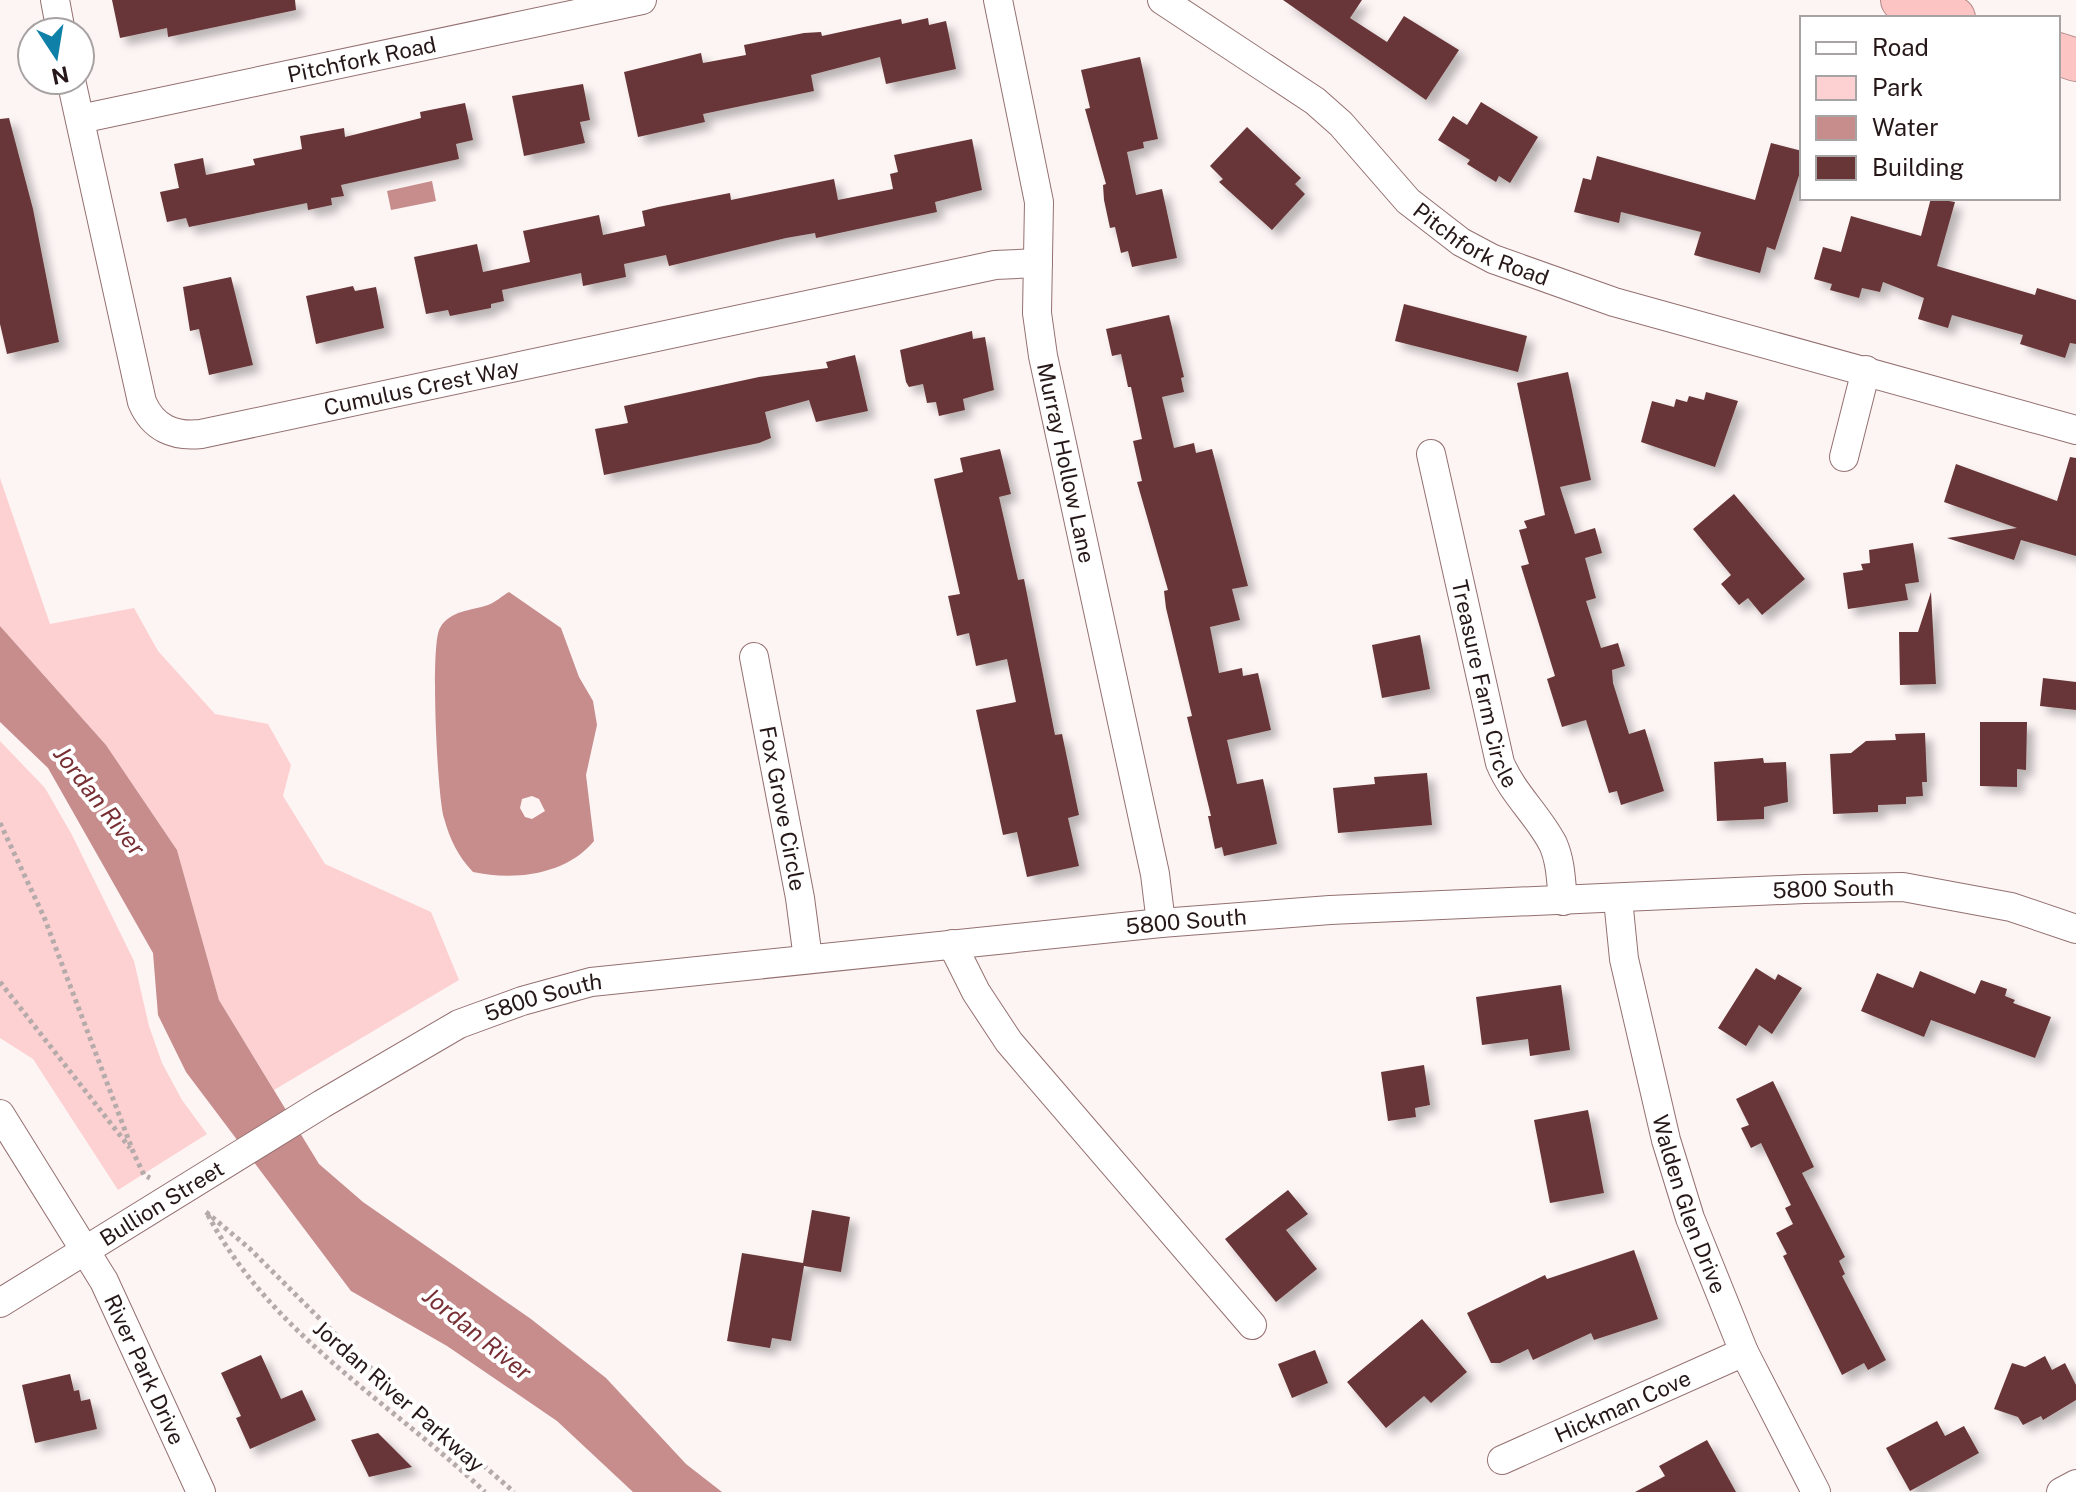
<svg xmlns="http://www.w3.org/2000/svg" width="2076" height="1492" font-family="'Public Sans',sans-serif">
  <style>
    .green { fill: #fdd1d1 }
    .water { fill: #c78d8d; fill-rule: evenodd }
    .building { fill: #683637; filter: url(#shadow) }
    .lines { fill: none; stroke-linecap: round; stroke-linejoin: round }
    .minor-casing { stroke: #947070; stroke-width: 30 }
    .highway-casing { stroke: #b18887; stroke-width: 44 }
    .path { stroke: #b6abab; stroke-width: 5; stroke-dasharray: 4 4; stroke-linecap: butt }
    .minor { stroke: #fff; stroke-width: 28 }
    .highway { stroke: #fcc4c3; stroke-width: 42 }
    .labels { text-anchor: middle; stroke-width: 8; stroke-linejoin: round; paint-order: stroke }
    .street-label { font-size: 22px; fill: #261818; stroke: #fff }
    .water-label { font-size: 24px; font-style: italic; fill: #772f33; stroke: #fff }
  </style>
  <defs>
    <filter id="shadow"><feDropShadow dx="7" dy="7" stdDeviation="4" flood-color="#0004"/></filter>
  </defs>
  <rect width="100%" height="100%" fill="#fdf4f4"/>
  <!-- green -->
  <path class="green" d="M0,478L50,624L134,608L158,651L215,714L268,724L291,765L283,796L325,864L431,912L459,980L274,1090L219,1000L177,850L106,745L0,626Z
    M0,741L45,788L72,835L134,961L149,1026L162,1063L182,1100L207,1134L118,1190L33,1059L0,1038Z"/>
  <!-- water -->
  <path class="water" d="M432,181L436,201L391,210L387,191Z
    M509,592L561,628L579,677L593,701L597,725L586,775L594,841C566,875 514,881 473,872C458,856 450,840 444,818C437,795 430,644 440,628C450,610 471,611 488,605C496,602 502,596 509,592ZM532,796L539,799L545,811L532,819L525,817L520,808L522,799Z
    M0,626L106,745L177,850L219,1000L319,1164L363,1202L531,1319L606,1378L686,1464L722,1492H633L557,1421L447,1346L351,1291L186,1072L158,1015L153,953L48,768L0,722Z"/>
  <!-- building -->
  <path class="building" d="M112,0H295L296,10L168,37L167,28L120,38Z
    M1283,0H1362L1350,18L1387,42L1404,16L1459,50L1426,100Z
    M928,18L929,25L946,21L956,69L886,84L880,57L811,75L814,91L703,114L705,122L638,137L624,72L701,53L703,63L746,55L744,45L804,33L821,32L822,36L901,19L902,24Z
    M1140,57L1158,139L1143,142L1144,148L1127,152L1136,195L1162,189L1177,258L1132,267L1128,251L1121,253L1115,227L1110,228L1104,200L1103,185L1106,184L1085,109L1090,108L1081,70Z
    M583,84L590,120L580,122L585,143L524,156L512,96Z
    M1481,102L1538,137L1510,183L1499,176L1496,182L1467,164L1470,160L1438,140L1453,116L1467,125Z
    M465,103L473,140L456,144L459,159L341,185L344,196L331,198L332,205L308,210L307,203L189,227L186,218L167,222L160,192L179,188L174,164L203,158L206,175L255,165L253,159L302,149L300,136L344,128L345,137L421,118L420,112Z
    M9,118L33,209L59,342L7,354L0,324V119Z
    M1247,127L1301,178L1295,184L1305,194L1272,230L1219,182L1223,179L1210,166Z
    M972,139L982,190L935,202L937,212L816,238L815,233L786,238L669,266L666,255L624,264L626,277L583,286L581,273L502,290L504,301L491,304V308L450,316L448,310L426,314L414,257L477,244L483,272L530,262L523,231L599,215L603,235L645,226L642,211L658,207L730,193L731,200L834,179L838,200L893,189L890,174L898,172L894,155Z
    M1771,143L1802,151V166L1775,250L1767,247L1760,273L1694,255L1701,232L1621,212L1619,223L1574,212L1583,178L1591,180L1597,156L1755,200Z
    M1931,198L1955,202L1937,266L2035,295L2037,288L2076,300V344L2070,343L2065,358L2020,344L2023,335L1952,315L1948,328L1918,319L1924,298L1883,282L1880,292L1862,288L1859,298L1830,290L1832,284L1814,279L1823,247L1841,252L1851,216L1921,236Z
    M231,277L253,365L209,375L199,329L190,331L183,287Z
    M353,286L355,291L376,287L384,328L316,344L306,296Z
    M1404,304L1527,336L1518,372L1395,341Z
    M1169,315L1184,377L1181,378L1184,392L1162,397L1174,448L1194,443L1196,453L1212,449L1248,586L1232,589L1240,620L1210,627L1219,673L1242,668L1243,676L1258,673L1271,730L1227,740L1237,784L1263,779L1277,844L1224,856L1222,847L1215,849L1208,816H1211L1187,717L1192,716L1166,608L1164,591L1168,590L1137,482L1142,481L1133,441L1142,439L1131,387H1128L1121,354L1112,356L1106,329Z
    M972,331L973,339L985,337L994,390L963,399L965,410L939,416L936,402L927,403L923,384L909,387L906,382L900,350Z
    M855,355L868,411L816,422L809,400L765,412L771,438L759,443L604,475L595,429L628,423L624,406L759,377L828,368L826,362Z
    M1568,372L1591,480L1560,487L1575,534L1595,528L1602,553L1585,558L1596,598L1586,601L1601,648L1618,643L1625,666L1612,670L1613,683L1629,734L1645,729L1664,791L1621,805L1617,791L1609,793L1586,720L1562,727L1547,679L1555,676L1521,566L1529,564L1519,530L1527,528L1524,521L1545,515L1517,383Z
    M1706,392L1738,401L1715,467L1641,442L1652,401L1674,407L1676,399L1687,402L1689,396L1704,400Z
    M1000,449L1011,494L999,497L1018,580L1024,579L1055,735L1062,734L1079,815L1068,818L1079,866L1027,877L1017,832L1003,835L976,710L1016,702L1007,659L976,666L969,633L957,636L948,596L960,594L934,479L963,472L960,458Z
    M2070,457L2076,458V556L2021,540L2014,560L1947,538L2017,528L1944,502L1956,464L2057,501Z
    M1734,494L1805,579L1762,615L1748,598L1739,605L1721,584L1731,575L1693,529Z
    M1913,543L1919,582L1905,584L1908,600L1848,609L1843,573L1863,570L1861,564L1870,563L1869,550Z
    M1931,592L1936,684L1900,685L1899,632H1918Z
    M1420,635L1430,689L1382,698L1372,645Z
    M2043,678L2076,682V710L2040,706Z
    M1980,722H2027L2026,770L2017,769V787L1980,786Z
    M1925,733L1927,782H1922L1923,796L1906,797V804L1878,805V812L1833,814L1830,754L1851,753L1866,741L1896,740L1895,734Z
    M1763,758L1764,763L1786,762L1788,802L1764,807V819L1717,821L1714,762Z
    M1427,773L1432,825L1338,833L1333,788L1375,784L1374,777Z
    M1756,968L1775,980L1778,974L1802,988L1772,1034L1759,1025L1746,1046L1718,1028Z
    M1920,971L1975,994L1981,980L2007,989L2005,996L2015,1000L2013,1003L2051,1017L2035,1058L1931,1020L1924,1037L1861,1011L1877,973L1913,988Z
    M1561,985L1570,1050L1530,1056L1528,1039L1482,1045L1476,997Z
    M1424,1065L1430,1105L1415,1108L1416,1117L1388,1121L1381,1072Z
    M1773,1081L1814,1167L1802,1173L1845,1257L1839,1261L1845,1274L1842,1276L1886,1360L1868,1370L1864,1363L1842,1375L1783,1256L1787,1254L1776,1233L1793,1224L1785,1208L1791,1205L1761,1143L1751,1148L1741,1128L1749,1125L1736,1099Z
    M1588,1110L1604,1193L1550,1203L1534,1120Z
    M1288,1190L1308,1214L1286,1230L1317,1269L1276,1302L1225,1239Z
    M812,1210L850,1217L841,1272L804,1266L791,1341L772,1338L770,1348L727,1341L742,1253L803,1263Z
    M1634,1250L1658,1319L1594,1340L1591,1333L1533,1360L1528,1349L1500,1363H1491L1467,1313L1545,1275L1547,1279Z
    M1422,1319L1467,1372L1431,1403L1424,1396L1386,1428L1347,1382Z
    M1315,1350L1328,1383L1292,1398L1278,1364Z
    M261,1355L281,1399L302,1390L316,1420L250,1449L236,1418L241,1416L221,1373Z
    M2045,1356L2052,1370L2065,1363L2076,1385V1400L2043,1420L2041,1416L2023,1425L2018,1417L1994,1409L2012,1363L2025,1367Z
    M70,1374L74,1391L79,1390L81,1401L90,1399L97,1429L35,1443L22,1385Z
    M1937,1421L1945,1436L1964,1426L1979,1453L1910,1491L1886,1448Z
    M378,1433L412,1467L369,1477L351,1440Z
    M1707,1440L1736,1492H1635L1665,1476L1659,1466Z"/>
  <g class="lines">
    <defs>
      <g id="minor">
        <path d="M55,0L61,32"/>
        <path id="s1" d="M998,0L1039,202L1037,313L1043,356L1155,874L1161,923"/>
        <path id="s2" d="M1162,0L1315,101L1341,124L1408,201L1461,242L1493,259L1614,302L2076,430"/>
        <path id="s3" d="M71,80L142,402C153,428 174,437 201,434L995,265L1038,263"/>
        <path id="s4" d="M80,119L642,0"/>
        <path id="s5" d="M1431,454L1500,763C1513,794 1538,815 1553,844C1561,862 1561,882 1563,901"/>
        <path d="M1844,457L1866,370"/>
        <path id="s6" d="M754,657L800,898L808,959"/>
        <path id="s7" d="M1618,899L1624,959L1666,1140L1690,1218L1744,1352L1816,1492"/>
        <path d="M952,944L976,992L1009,1042L1252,1325"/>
        <path id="s8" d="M0,1114L104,1281L201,1492"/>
        <path id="s9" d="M0,1303L322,1104L459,1024L522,1001L591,982L1161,923L1330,910L1804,889L1903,887L2011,907L2076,929"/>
        <path id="s10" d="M1502,1460L1744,1352"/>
        <path d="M2061,1492L2076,1484"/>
      </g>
      <path id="highway" d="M1902,0L1954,18
        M2058,54L2076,60"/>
    </defs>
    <!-- minor casing -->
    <use href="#minor" class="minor-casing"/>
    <!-- highway casing -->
    <use href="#highway" class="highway-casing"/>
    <!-- path -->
    <path class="path" d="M0,823L44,917L134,1154L144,1175L150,1178
      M0,982L130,1148
      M206,1212L249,1248L357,1356L514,1492
      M208,1215C270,1333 390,1402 485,1492"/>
    <!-- minor -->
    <use href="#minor" class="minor"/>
    <!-- highway -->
    <use href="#highway" class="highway"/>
  </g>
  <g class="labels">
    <!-- street labels -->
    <g class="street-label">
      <text dy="8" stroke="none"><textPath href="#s4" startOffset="288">Pitchfork Road</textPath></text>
      <text dy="8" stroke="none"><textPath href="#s2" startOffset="406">Pitchfork Road</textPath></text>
      <text dy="8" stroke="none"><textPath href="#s3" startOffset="628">Cumulus Crest Way</textPath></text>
      <text dy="8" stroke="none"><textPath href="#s1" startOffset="470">Murray Hollow Lane</textPath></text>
      <text dy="8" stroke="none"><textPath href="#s5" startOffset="236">Treasure Farm Circle</textPath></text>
      <text dy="8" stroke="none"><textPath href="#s6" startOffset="154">Fox Grove Circle</textPath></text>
      <text dy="8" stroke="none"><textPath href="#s9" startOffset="1922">5800 South</textPath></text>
      <text dy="8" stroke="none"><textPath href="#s9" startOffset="1274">5800 South</textPath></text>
      <text dy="8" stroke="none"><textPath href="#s9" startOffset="626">5800 South</textPath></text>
      <text dy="8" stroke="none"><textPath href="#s9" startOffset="190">Bullion Street</textPath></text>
      <text dy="8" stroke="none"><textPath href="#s7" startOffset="314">Walden Glen Drive</textPath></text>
      <text dy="8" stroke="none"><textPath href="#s8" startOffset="294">River Park Drive</textPath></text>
      <text transform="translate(399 1396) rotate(41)" y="8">Jordan River Parkway</text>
      <text dy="8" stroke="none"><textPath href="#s10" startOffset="132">Hickman Cove</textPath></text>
    </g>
    <!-- water labels -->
    <g class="water-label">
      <text transform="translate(99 801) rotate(52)" y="8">Jordan River</text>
      <text transform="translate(477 1334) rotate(39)" y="8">Jordan River</text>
    </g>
  </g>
  <!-- legend -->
  <rect x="1800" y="16" width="260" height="184" fill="#ffffff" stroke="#a8a3a3" stroke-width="2"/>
  <rect x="1816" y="42" width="40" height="12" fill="#ffffff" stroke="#a8a3a3" stroke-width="2"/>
  <text x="1872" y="56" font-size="24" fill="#261818">Road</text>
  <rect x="1816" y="76" width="40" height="24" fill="#fdd1d1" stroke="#a8a3a3" stroke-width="2"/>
  <text x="1872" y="96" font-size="24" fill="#261818">Park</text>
  <rect x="1816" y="116" width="40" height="24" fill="#c78d8d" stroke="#a8a3a3" stroke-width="2"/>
  <text x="1872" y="136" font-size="24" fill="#261818">Water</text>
  <rect x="1816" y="156" width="40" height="24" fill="#683637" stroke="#a8a3a3" stroke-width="2"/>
  <text x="1872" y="176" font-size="24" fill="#261818">Building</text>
  <!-- north arrow -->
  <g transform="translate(56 56) rotate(168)"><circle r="38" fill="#ffffff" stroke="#a8a3a3" stroke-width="2"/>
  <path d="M0-6L14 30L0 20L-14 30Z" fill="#0f81a8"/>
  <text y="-12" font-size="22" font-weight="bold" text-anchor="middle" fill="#261818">N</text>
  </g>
</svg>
